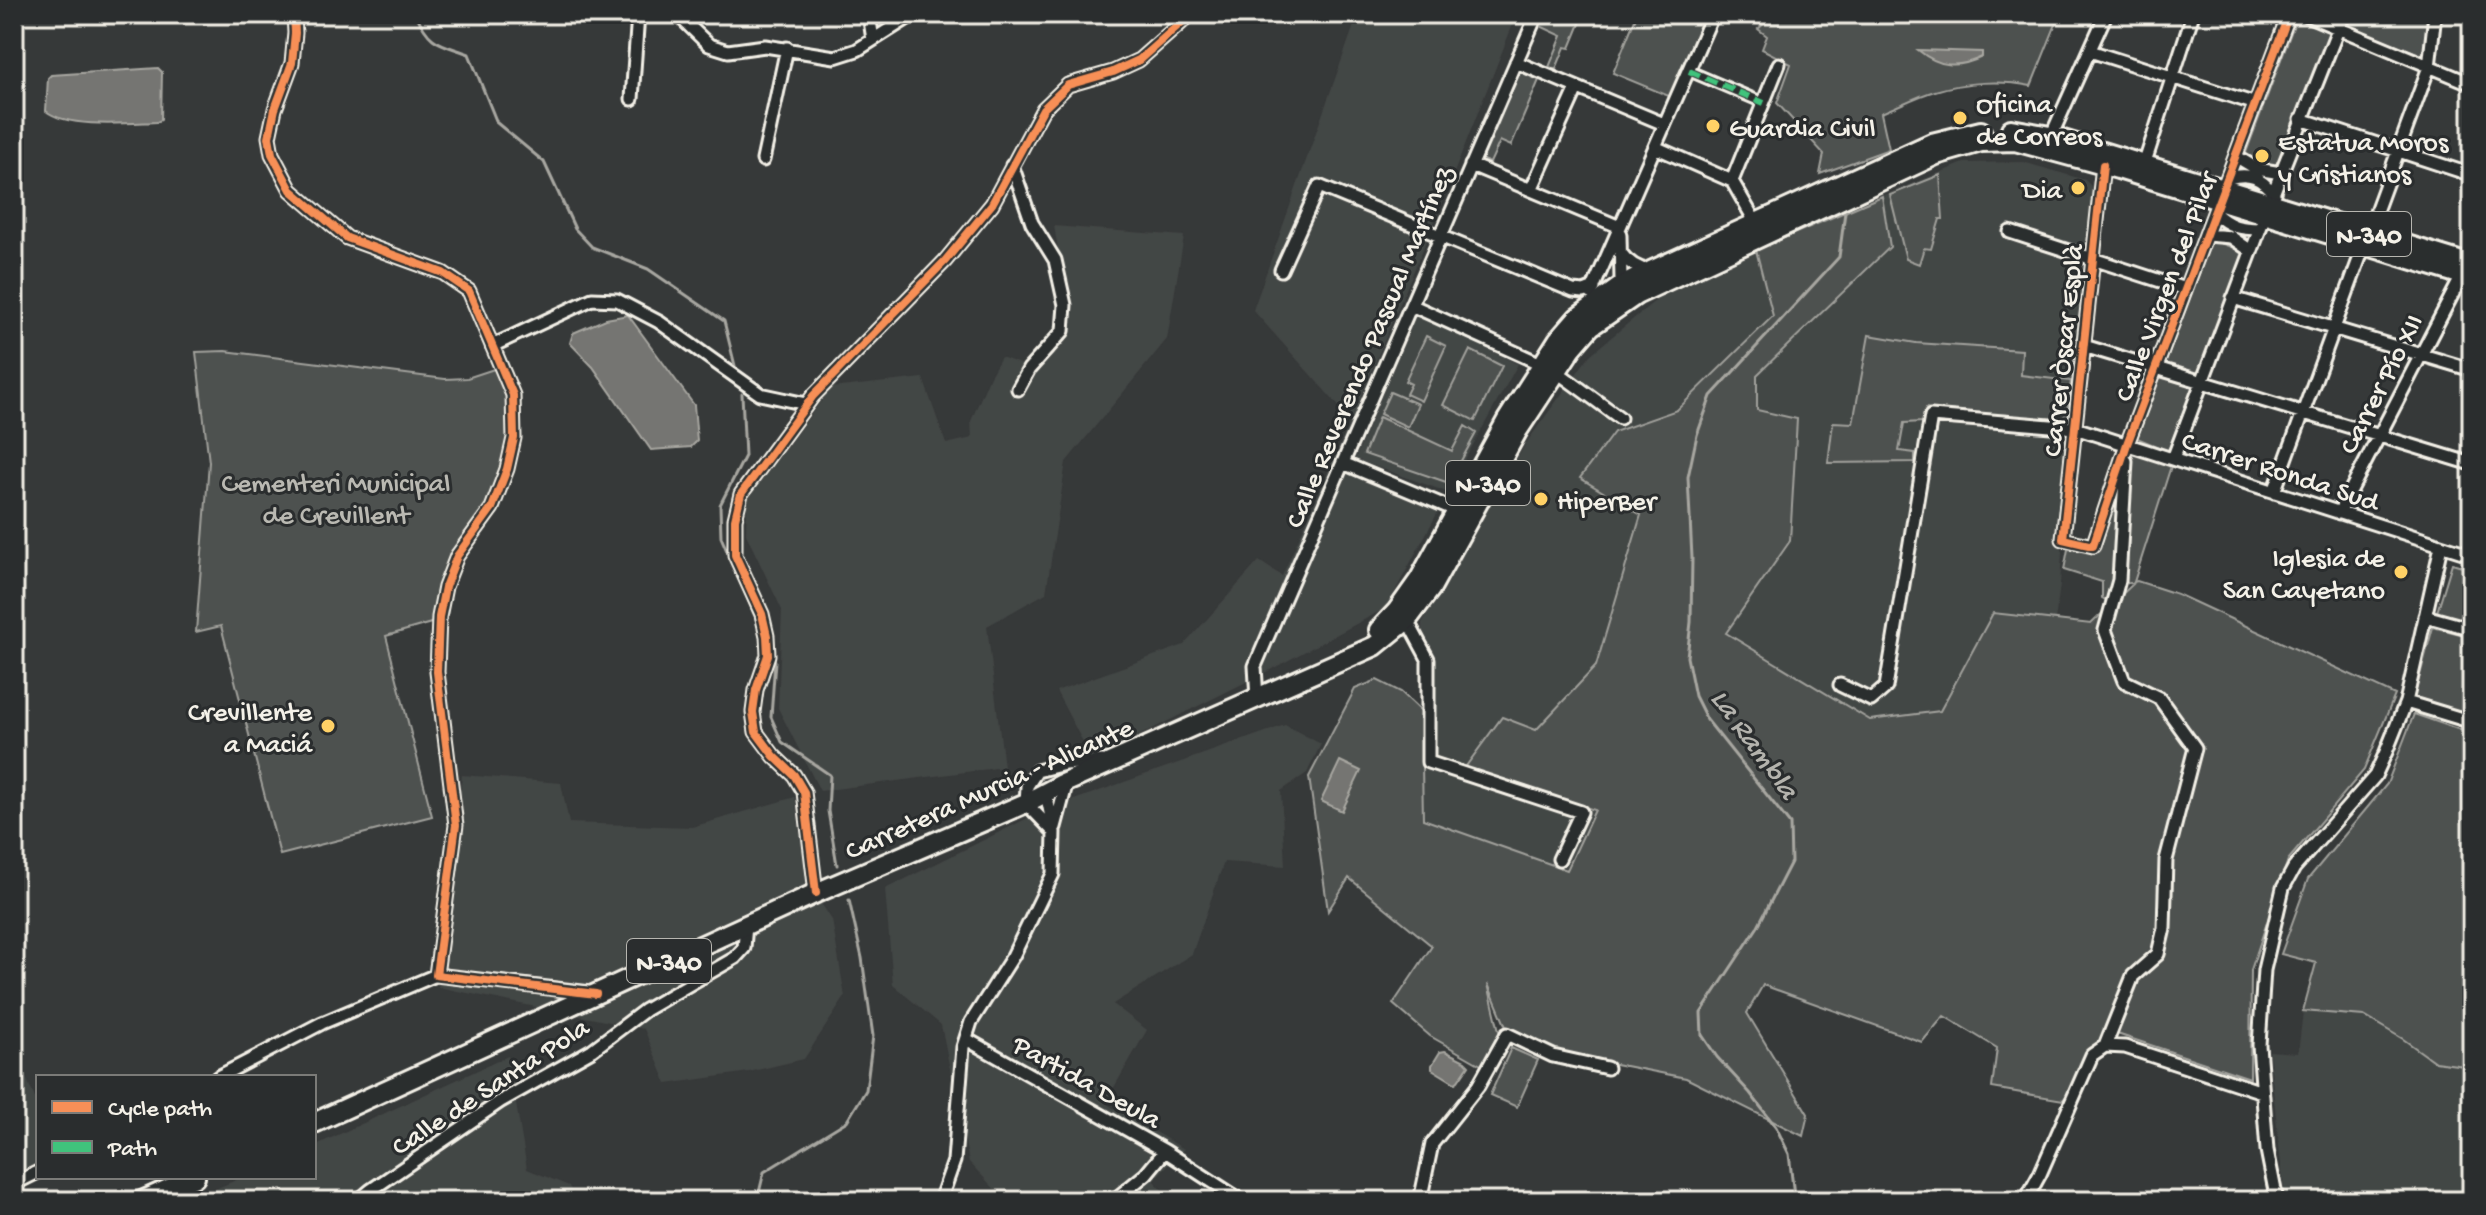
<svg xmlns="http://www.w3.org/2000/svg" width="2486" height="1215" font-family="'Gochi Hand',sans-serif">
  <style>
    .built { fill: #434645 }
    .green { fill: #4e514f; stroke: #a1a19c; stroke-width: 2 }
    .water { fill: #757572; stroke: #a8a7a1; stroke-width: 2 }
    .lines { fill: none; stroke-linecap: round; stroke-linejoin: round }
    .stream { stroke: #a8a7a1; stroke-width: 3 }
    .pedestrian-casing { stroke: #f4f1e8; stroke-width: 14 }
    .minor-casing { stroke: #f4f1e8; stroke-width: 17 }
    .trunk-casing { stroke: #f4f1e8; stroke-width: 24 }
    .pedestrian { stroke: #2a2d2e; stroke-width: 8 }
    .minor { stroke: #2a2d2e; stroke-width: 11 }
    .trunk { stroke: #2a2d2e; stroke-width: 18 }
    .quiet { stroke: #40c37c; stroke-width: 6; stroke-dasharray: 12 6; stroke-linecap: butt }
    .cycleway-casing { stroke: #2a2d2e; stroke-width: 13 }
    .cycleway { stroke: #f78f57; stroke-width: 8 }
    .poi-dot { fill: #ffd166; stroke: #2a2d2e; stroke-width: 3 }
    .labels { text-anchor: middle; stroke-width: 6; stroke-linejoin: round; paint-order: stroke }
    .shield { fill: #2a2d2e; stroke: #b7b6b0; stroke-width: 2 }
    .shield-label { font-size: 26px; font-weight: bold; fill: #f4f1e8 }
    .poi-label { font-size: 28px; fill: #f4f1e8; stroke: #2a2d2e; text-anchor: start }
    .street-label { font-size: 28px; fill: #f4f1e8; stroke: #2a2d2e }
    .park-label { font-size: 28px; fill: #bab9b2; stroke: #2a2d2e }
    .water-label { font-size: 30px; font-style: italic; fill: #b4b3ad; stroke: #2a2d2e }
  </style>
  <rect width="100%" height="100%" fill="#363939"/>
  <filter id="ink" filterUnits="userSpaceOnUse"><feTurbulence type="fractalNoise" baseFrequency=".0125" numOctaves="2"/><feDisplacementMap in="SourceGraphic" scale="16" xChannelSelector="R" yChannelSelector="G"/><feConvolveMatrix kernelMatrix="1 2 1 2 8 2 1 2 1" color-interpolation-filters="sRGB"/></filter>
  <g filter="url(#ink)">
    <!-- built -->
    <path class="built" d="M1358,14H1517L1434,223L1357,406L1346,471L1439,510L1386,608L1274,668L1092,759L1056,691L1184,645L1259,561L1282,576L1351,420L1253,310Z
      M2023,162L2085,180L2092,187L2069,441L2060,585L2055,621L1993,613L1940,711L1870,720L1726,633L1790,541L1757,410V375L1890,247L1882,196L1964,163Z
      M1054,226L1184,236L1167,339L1066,462L1046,593L987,626L1004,767L820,791L778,708L782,610L746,534L747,500L831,388L923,378L946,444L972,438L971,421L990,376L1001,357L1025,366L1055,332L1069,310Z
      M1756,250L1773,316L1677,410L1614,432L1581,478L1641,515L1596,666L1536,730L1464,769L1596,810L1567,871L1423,819L1422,623L1526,443L1590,355L1662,295Z
      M1416,315L1518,364L1447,492L1355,459Z
      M1285,725L1321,744L1307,773L1281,791L1285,866L1224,862L1192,954L1113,1004L1147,1030L1105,1103L1184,1149L1153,1180L1172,1201H1006L969,1162L941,1025L893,985L885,889L1040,812Z
      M462,775L561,783L569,823L692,827L795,797L807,882L832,920L845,997L804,1059L749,1072L667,1084L644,1029L438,987Z
      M2303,1011L2364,1016L2403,1039L2435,1062L2472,1067V1201H2285L2269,1051L2298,1053Z
      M14,1050L38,1105V1163L14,1175Z
      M508,1056L527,1169L569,1186L574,1197L572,1201H188L243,1177H314V1146Z"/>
    <!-- green -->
    <path class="green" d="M1538,14H1584L1570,48L1565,47L1556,69L1549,67L1562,36L1534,23Z
      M1637,14H1705L1671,97L1613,73Z
      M1775,14H2060L2031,86C2001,80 1965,82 1935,91C1917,96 1899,106 1881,113L1889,149L1820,174L1824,154L1777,103L1791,64L1762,49L1767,36L1758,29Z
      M2298,14H2339L2278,171L2244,158Z
      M2350,14H2429L2426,51L2422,55L2346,25Z
      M1518,71L1539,80L1511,146L1500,141L1490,163L1480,159Z
      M1940,175L1943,219H1940L1931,249L1924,248L1919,264L1906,259L1890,195Z
      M1882,196L1890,247L1757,375V410L1797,419L1790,541L1726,633L1870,720L1940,711L1993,613L2091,624L2133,584L2124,581L2131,452L2171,466L2134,582L2137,581L2177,594L2395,695L2364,770L2288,860L2251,970L2250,1078L2117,1034L2063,1100L1992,1088L1997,1048L1944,1016L1922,1042L1763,985L1747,1013L1808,1114L1803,1136L1686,1078L1555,1052L1506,1027L1488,984L1503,1048L1488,1069L1430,1036L1393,1004L1432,946L1349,878L1328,911L1309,777L1355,689L1377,680L1401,692L1421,711L1423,819L1567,870L1595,810L1464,769L1502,717L1536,730L1596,666L1641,515L1580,478L1614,432L1677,410L1773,316L1756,250Z
      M2212,240L2245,252L2168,451L2137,438Z
      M1869,335L1916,343L2022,350L2021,375L2071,381L2067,412L2058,425L1926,408L1923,422L1904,423L1899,451L1915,453V462L1828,463L1833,422L1853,423Z
      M1426,336L1446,346L1421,401L1406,394L1411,384L1405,381Z
      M1470,350L1502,366L1475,421L1443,405Z
      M225,351L445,379L467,378L497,368C516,410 511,459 490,499C479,520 462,539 450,560C440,576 436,602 434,620L431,623L386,636L432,816L280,855L221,626L196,632L209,462L196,352Z
      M1390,392L1418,404L1408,427L1380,414Z
      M1379,417L1452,451L1465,426L1476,433L1449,483L1364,454Z
      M2120,473L2113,578L2106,600L2102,598V582L2064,570L2068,549L2095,551Z
      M2452,563L2472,569V603L2466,621L2437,612Z
      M2433,627L2472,637V717L2413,701Z
      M2414,714L2472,734V1067L2435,1062L2403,1039L2364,1016L2303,1011L2316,963L2281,954L2308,879L2387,784Z
      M1511,1048L1538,1060L1517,1107L1490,1095Z"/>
    <!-- water -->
    <path class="water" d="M1918,50L1982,52V57C1957,69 1939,67 1918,50Z
      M158,68L162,72L161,120L157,122C129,123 69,129 46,111L48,78L51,75Z
      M628,315L694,405L697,441L691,447L651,450L593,367L570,343L573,333L606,319Z
      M1340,761L1361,771L1342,811L1321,801Z
      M1445,1051L1465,1061L1469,1065L1458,1081L1455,1083L1432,1069V1065L1440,1052Z"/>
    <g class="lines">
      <!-- stream -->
      <path class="stream" d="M416,14C430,45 439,43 469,54L497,123L544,162L575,229L592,247L648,269L724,321L736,370
        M742,394L745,456L720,505L721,537L760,628
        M772,653L775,661L771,717L782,742L830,775L828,811L837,865
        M757,1201L764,1172L847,1121L866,1090L873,1036L862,958L849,900
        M1791,1201L1794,1195L1789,1154L1776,1127L1750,1093L1717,1057L1702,1035L1701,1013L1757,928L1791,862L1790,824L1707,720L1695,696L1687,657L1691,622L1692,558L1688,477L1697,435L1711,396L1839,257L1845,212"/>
      <defs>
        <path id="pedestrian" d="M1689,71L1764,103"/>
        <path id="minor" d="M294,14L295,33L292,63L275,109L269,137L272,154L291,190L347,238L443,273L469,291L513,395L514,438L507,469L492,508L457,556L445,587L439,617L437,672L456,825L436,975L591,993
          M677,14L709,45L728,51L765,46L835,57L857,50L914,14
          M869,14L873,40
          M2304,14L2472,84
          M2090,51L2256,104
          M1516,62L1664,124
          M632,99L638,14
          M2301,119L2472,175
          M2049,141L2106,14
          M1655,147L1732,181L1756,223
          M2237,157L2257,169L2281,173
          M763,160L787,48
          M1012,165L1032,223L1055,260L1065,305L1063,331L1029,369L1018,389
          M1471,165L1620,227
          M2103,165L2063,539L2093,546L2127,444L2289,14
          M2144,165L2193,14
          M2229,178C2250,172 2261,178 2274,194
          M1732,181L1779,64
          M1531,190L1577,88
          M2215,213C2229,227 2241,229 2260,229
          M2010,232L2185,289
          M2368,233L2429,67L2435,14
          M2207,235L2231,237L2251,251
          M1620,252C1628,263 1637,269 1650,271
          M1281,270L1319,186L1573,291L1584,292L1594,288
          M1618,289L1621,279L1620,235
          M1591,293L1713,14
          M2233,298L2472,370
          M1411,305L1541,364
          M492,346L592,299L617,300L659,322L760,394L806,404
          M2084,346L2472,464
          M1556,371L1620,418
          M2173,459L2281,173L2344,14
          M1343,463L1448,507
          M2274,492L2364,246
          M2339,513L2464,272
          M2425,616L2472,629
          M1407,620L1428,659V762L1581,812L1559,859
          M1840,685L1871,700L1886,687L1931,416L2075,428L2472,555
          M1257,699L1255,666L1537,14
          M2406,702L2472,722
          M1055,827L1067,782
          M1052,830L1026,803L1027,786L1037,771L1065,764L1102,761
          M816,893L804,792L794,775L774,756L756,732L753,712L756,690L768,655L767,636L762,614L735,555V519L741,494L813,396L945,261L992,204L1043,109L1068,85L1113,72L1139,60L1191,14
          M966,1039L1165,1151L1242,1201
          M2105,1046L2133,976L2158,954L2164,928L2166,860L2195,748L2159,698L2124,681L2105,630L2119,580L2126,461
          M218,1077L322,1023L436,975
          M14,1184L38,1172
          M358,1201L371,1190L501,1101L592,1050L645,1010L735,958L744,948L746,925
          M940,1201L954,1161L963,1047L971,1022L1013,956L1053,874L1054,832L1046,793
          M1113,1201L1146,1174L1165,1151
          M1420,1201L1432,1144L1478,1086L1507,1034L1553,1056L1607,1068
          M2025,1201L2040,1174L2092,1055L2105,1046L2125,1047L2262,1092
          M2277,1201L2267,1150L2259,1045L2264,970L2283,888L2294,868L2375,776L2386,752L2406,702L2441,546"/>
        <path id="trunk" d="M2011,129L2050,136L2472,265
          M1379,630L1397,611L1419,580L1507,420L1558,340L1577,318L1620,287L1651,271L1932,143L1981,131
          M314,1123L816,893L1026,803L1062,784L1375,646L1407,620L1431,588L1518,430L1572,348L1591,326L1636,295L1936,155L1981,142L2015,141L2118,169L2472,278
          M142,1201L195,1177"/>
      </defs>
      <!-- pedestrian casing -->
      <use href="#pedestrian" class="pedestrian-casing"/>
      <!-- minor casing -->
      <use href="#minor" class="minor-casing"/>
      <!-- trunk casing -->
      <use href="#trunk" class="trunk-casing"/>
      <!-- pedestrian -->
      <use href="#pedestrian" class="pedestrian"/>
      <!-- minor -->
      <use href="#minor" class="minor"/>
      <!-- trunk -->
      <use href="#trunk" class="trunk"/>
      <!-- quiet -->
      <path class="quiet" d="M1689,71L1764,103
        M2469,628L2472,618"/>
      <defs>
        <path id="cycleway" d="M294,14L295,33L292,63L275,109L269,137L272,154L291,190L347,238L443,273L469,291L513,395L514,438L507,469L492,508L457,556L445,587L439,617L437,672L456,825L436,975L596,994
          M2103,165L2063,539L2093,546L2127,444L2289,14
          M816,893L804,792L794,775L774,756L756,732L753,712L756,690L768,655L767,636L762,614L735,555V519L741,494L813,396L945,261L992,204L1043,109L1068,85L1113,72L1139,60L1191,14"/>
      </defs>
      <!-- cycleway casing -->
      <use href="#cycleway" class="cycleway-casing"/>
      <!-- cycleway -->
      <use href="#cycleway" class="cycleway"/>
    </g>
  </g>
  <!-- markers -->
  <g class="poi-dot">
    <circle cx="1960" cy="118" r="8"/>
    <circle cx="1713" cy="126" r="8"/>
    <circle cx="2262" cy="156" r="8"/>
    <circle cx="2078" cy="188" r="8"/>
    <circle cx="1541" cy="499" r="8"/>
    <circle cx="2401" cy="572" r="8"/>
    <circle cx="328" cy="726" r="8"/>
  </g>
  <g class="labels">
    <!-- shield labels -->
    <g class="shield">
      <rect x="2327" y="212" width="84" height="44" rx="6"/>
      <rect x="1446" y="461" width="84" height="44" rx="6"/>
      <rect x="627" y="939" width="84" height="44" rx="6"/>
    </g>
    <g class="shield-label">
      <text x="2369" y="243">N-340</text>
      <text x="1488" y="492">N-340</text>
      <text x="669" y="970">N-340</text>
    </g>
    <!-- poi labels -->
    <g class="poi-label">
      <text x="1976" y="112">Oficina<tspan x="1976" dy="32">de Correos</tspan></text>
      <text x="1729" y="136">Guardia Civil</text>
      <text x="2278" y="150">Estatua Moros<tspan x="2278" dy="32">y Cristianos</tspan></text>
      <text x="2062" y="198" text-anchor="end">Dia</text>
      <text x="1557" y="509">HiperBer</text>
      <text x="2385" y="566" text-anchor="end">Iglesia de<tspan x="2385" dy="32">San Cayetano</tspan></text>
      <text x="312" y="720" text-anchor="end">Crevillente<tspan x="312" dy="32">a Maciá</tspan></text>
    </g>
    <!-- street labels -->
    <g class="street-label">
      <text transform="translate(2164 286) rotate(-69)" y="10">Calle Virgen del Pilar</text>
      <text transform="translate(1367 346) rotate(-67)" y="10">Calle Reverendo Pascual Martínez</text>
      <text transform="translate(2061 350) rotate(-84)" y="10">Carrer Òscar Esplà</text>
      <text transform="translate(2379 383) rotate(-63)" y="10">Carrer Pío XII</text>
      <text transform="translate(2281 469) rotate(18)" y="10">Carrer Ronda Sud</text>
      <text transform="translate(988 787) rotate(-24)" y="10">Carretera Murcia - Alicante</text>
      <text transform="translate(1088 1080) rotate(29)" y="10">Partida Deula</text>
      <text transform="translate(489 1085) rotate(-33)" y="10">Calle de Santa Pola</text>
    </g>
    <!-- park labels -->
    <g class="park-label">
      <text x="336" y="491">Cementeri Municipal<tspan x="336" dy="32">de Crevillent</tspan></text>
    </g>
    <!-- water labels -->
    <g class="water-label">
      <text transform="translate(1756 743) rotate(54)" y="10">La Rambla</text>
    </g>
  </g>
  <!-- margin -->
  <rect width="2486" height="1215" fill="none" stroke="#2a2d2e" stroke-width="48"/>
  <rect x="24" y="24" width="2438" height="1167" fill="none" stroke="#f4f1e8" stroke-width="3" filter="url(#ink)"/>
  <!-- legend -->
  <rect x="36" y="1075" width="280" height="104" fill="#2a2d2e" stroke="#7b7b78" stroke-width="2"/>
  <rect x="52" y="1101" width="40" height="12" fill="#f78f57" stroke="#7b7b78" stroke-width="2"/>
  <text x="108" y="1115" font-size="24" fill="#f4f1e8">Cycle path</text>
  <rect x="52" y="1141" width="40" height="12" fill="#40c37c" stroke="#7b7b78" stroke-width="2"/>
  <text x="108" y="1155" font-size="24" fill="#f4f1e8">Path</text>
</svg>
